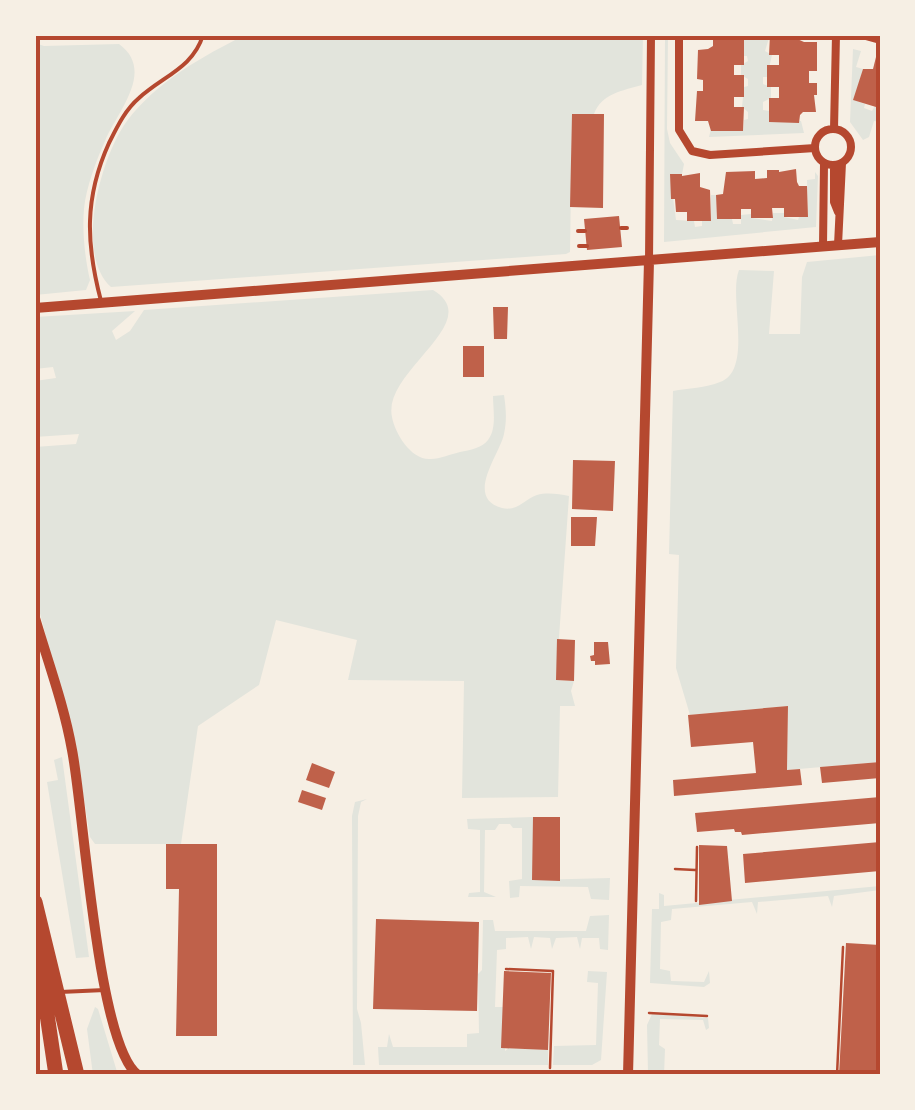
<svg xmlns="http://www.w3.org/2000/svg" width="915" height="1110" font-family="Montserrat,sans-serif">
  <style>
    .green { fill: #e2e4dc }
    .building { fill: #bf614a }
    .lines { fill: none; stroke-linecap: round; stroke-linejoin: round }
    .path { stroke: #b5482f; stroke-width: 2.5 }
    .service { stroke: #b5482f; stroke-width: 4 }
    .minor { stroke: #b5482f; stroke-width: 8 }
    .tertiary { stroke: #b5482f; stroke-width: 10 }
    .motorway { stroke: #b5482f; stroke-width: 15 }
    .neatline { fill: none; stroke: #b5482f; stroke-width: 4 }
  </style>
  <rect width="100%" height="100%" fill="#f6efe4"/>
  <!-- green -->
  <path class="green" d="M245,35H643L642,85C622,91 602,93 594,114H572L570,252L566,254L111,287C74,254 101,156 127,121C156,82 203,56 245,35Z
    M668,35L667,129L670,143L684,164L682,174L670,175L676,220L694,221L695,227L702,226V221H711V195H716L717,219H732L733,224H741V215L751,214L752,218L772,221L773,213H784V217L798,220L799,217L808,216L807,180L815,179V172L818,176L816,227L664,242L665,37Z
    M715,35H770L765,51L772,55L767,77H763V84L771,87V98L763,102V110L769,111V122L801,121L804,133L709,137L711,129L743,131L744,120L748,119V112L742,107L744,87L748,86V79L741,75V65L748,61L747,56H744V41L715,39Z
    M35,43L44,46L119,44C156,71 117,112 105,141C96,161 86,188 84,209C82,231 85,259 90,280L86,290L35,295Z
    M853,49L861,51L856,67L863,69L854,100L865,104L864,108L872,111L876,104L880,105V122L874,121L869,137L863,140L850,122Z
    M880,255V762L787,770L788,706L690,715L676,668L679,555L669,554L673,391C688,388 706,388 720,382C754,370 728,297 739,270L774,271L769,334H800L802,277L807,262Z
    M433,290C487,322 382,371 392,417C395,434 412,461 431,459C440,459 451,454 460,452C470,450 482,448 488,440C497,429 493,409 493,396L504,395C506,409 507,420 504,434C500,454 464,498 502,508C517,512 525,499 537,495C547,492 559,494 569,496L556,680L574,681L571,691L575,706H560L558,797L462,798L464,681L348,680L357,640L276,620L259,685L198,726L181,844H95L90,837L78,761L35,594V447L76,444L79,434L35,437V381L56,378L53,367L35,369V317L135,311L112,331L116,340L130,331L144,310Z
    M62,757L89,957L76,958L47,782L58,780L54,760Z
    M367,799L361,802L358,816L357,1009L361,1023L365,1065H353L352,816L355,802Z
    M533,817V880L610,878L609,900L591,899L588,887L520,886L519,897L510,898L509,881L522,879V828H513L510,824H499L495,830H485L484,892L496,897H468L469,893L480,892V830L468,829L467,819Z
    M880,886V890L834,896L832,907L828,896L758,902L757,914L752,902L672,909L671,920L661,922L660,969L670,971L671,981L704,982L709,971L710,983L704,987L650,983L652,909H659V893L664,895V906Z
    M609,915L608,950L600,949L599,938H582L580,949L577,937L556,938L552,949L550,938L534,937L531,949L528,937L506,938V949L497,950L495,1007H503L505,1051L509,1048L548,1050V1065H379L378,1047H387L389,1034L393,1047H467V1034L479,1033L478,974L482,970L483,920H493L495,931H586L590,916Z
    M588,971L607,972L601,1060L592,1065H553L554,1046L596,1045L598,983L587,982Z
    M95,1007L98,1009L118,1075H93L87,1029Z
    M652,1014L708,1018L709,1028L706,1030L703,1020L660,1019L659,1045L665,1049L664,1075L648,1073L647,1025Z"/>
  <!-- building -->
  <path class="building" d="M770,35H795V38L804,42H817V71H809V83H817V95H814L816,112H803L800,115L799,123L769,122V98H779V87H767V65H779V55H769Z
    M713,39L744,40V65H734V75H744V97H734V107H744L743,131H711L708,121H695L697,91H703V80L697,79L698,50L708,49L713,46Z
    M876,57L880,58V98L876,107L853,100L863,69H873Z
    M572,114H604L603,208L570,207Z
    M796,169L797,182L799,186H807L808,217H784V208H772L773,218H751V209H741V219H717L716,195L723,194L726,172L755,171V179L767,178V170H779V172Z
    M700,173V187L710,190L711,221H687V212H676L675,199H671L670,174H682V176Z
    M619,216L622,247L587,250L584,219Z
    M493,307H508L507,339H494Z
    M463,346H484V377H463Z
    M573,460L615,461L613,511L572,509Z
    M571,517H597L595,546H571Z
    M557,639L575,640L574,681L556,680Z
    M594,642H608L610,664L595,665V661H591L590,656L594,655Z
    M788,706L787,770L800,769L802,785L674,796L673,780L756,773L753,742L691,747L688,715Z
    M880,762V778L822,783L820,767Z
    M312,763L335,772L329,788L306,780Z
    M302,790L326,798L322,810L298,802Z
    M880,797V823L742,835L741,832H735L734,829L697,832L695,813Z
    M533,817H560V881L532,880Z
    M880,842V871L745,883L743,854Z
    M166,844H217V1036H176L179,889H166Z
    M699,845L727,846L732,901L699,905Z
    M376,919L479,922L477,1011L373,1009Z
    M846,943L880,945V1075H839Z
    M504,971L551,973L548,1050L501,1048Z"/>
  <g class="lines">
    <!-- path -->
    <path class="path" d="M675,869L695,870
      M696,901L697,847
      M506,969L553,971L550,1068
      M649,1013L707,1016
      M837,1075L843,947"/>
    <!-- service -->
    <path class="service" d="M621,228H627
      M578,231H585
      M579,246H587
      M101,301C86,244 84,198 109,143C117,127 125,110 139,98C163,76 193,68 203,35
      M60,992L105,990"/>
    <!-- minor -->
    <path class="minor" d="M679,35V130L692,151L710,155L815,148
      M862,35L880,40
      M815 147a18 18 0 1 1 36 0a18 18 0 1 1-36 0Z
      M834,129L836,35
      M834,165V202L838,212
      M838,245L842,163
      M823,246L824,164
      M649,261L651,35"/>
    <!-- tertiary -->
    <path class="tertiary" d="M35,308L880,242
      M35,618C48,662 64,705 72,750C84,810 97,1045 138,1075
      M628,1075L649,261"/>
    <!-- motorway -->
    <path class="motorway" d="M35,902L77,1075
      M36,940L56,1075"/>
  </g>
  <!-- border -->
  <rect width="915" height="1110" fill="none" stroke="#f6efe4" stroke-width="75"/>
  <rect x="38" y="38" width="840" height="1034" class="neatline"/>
</svg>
